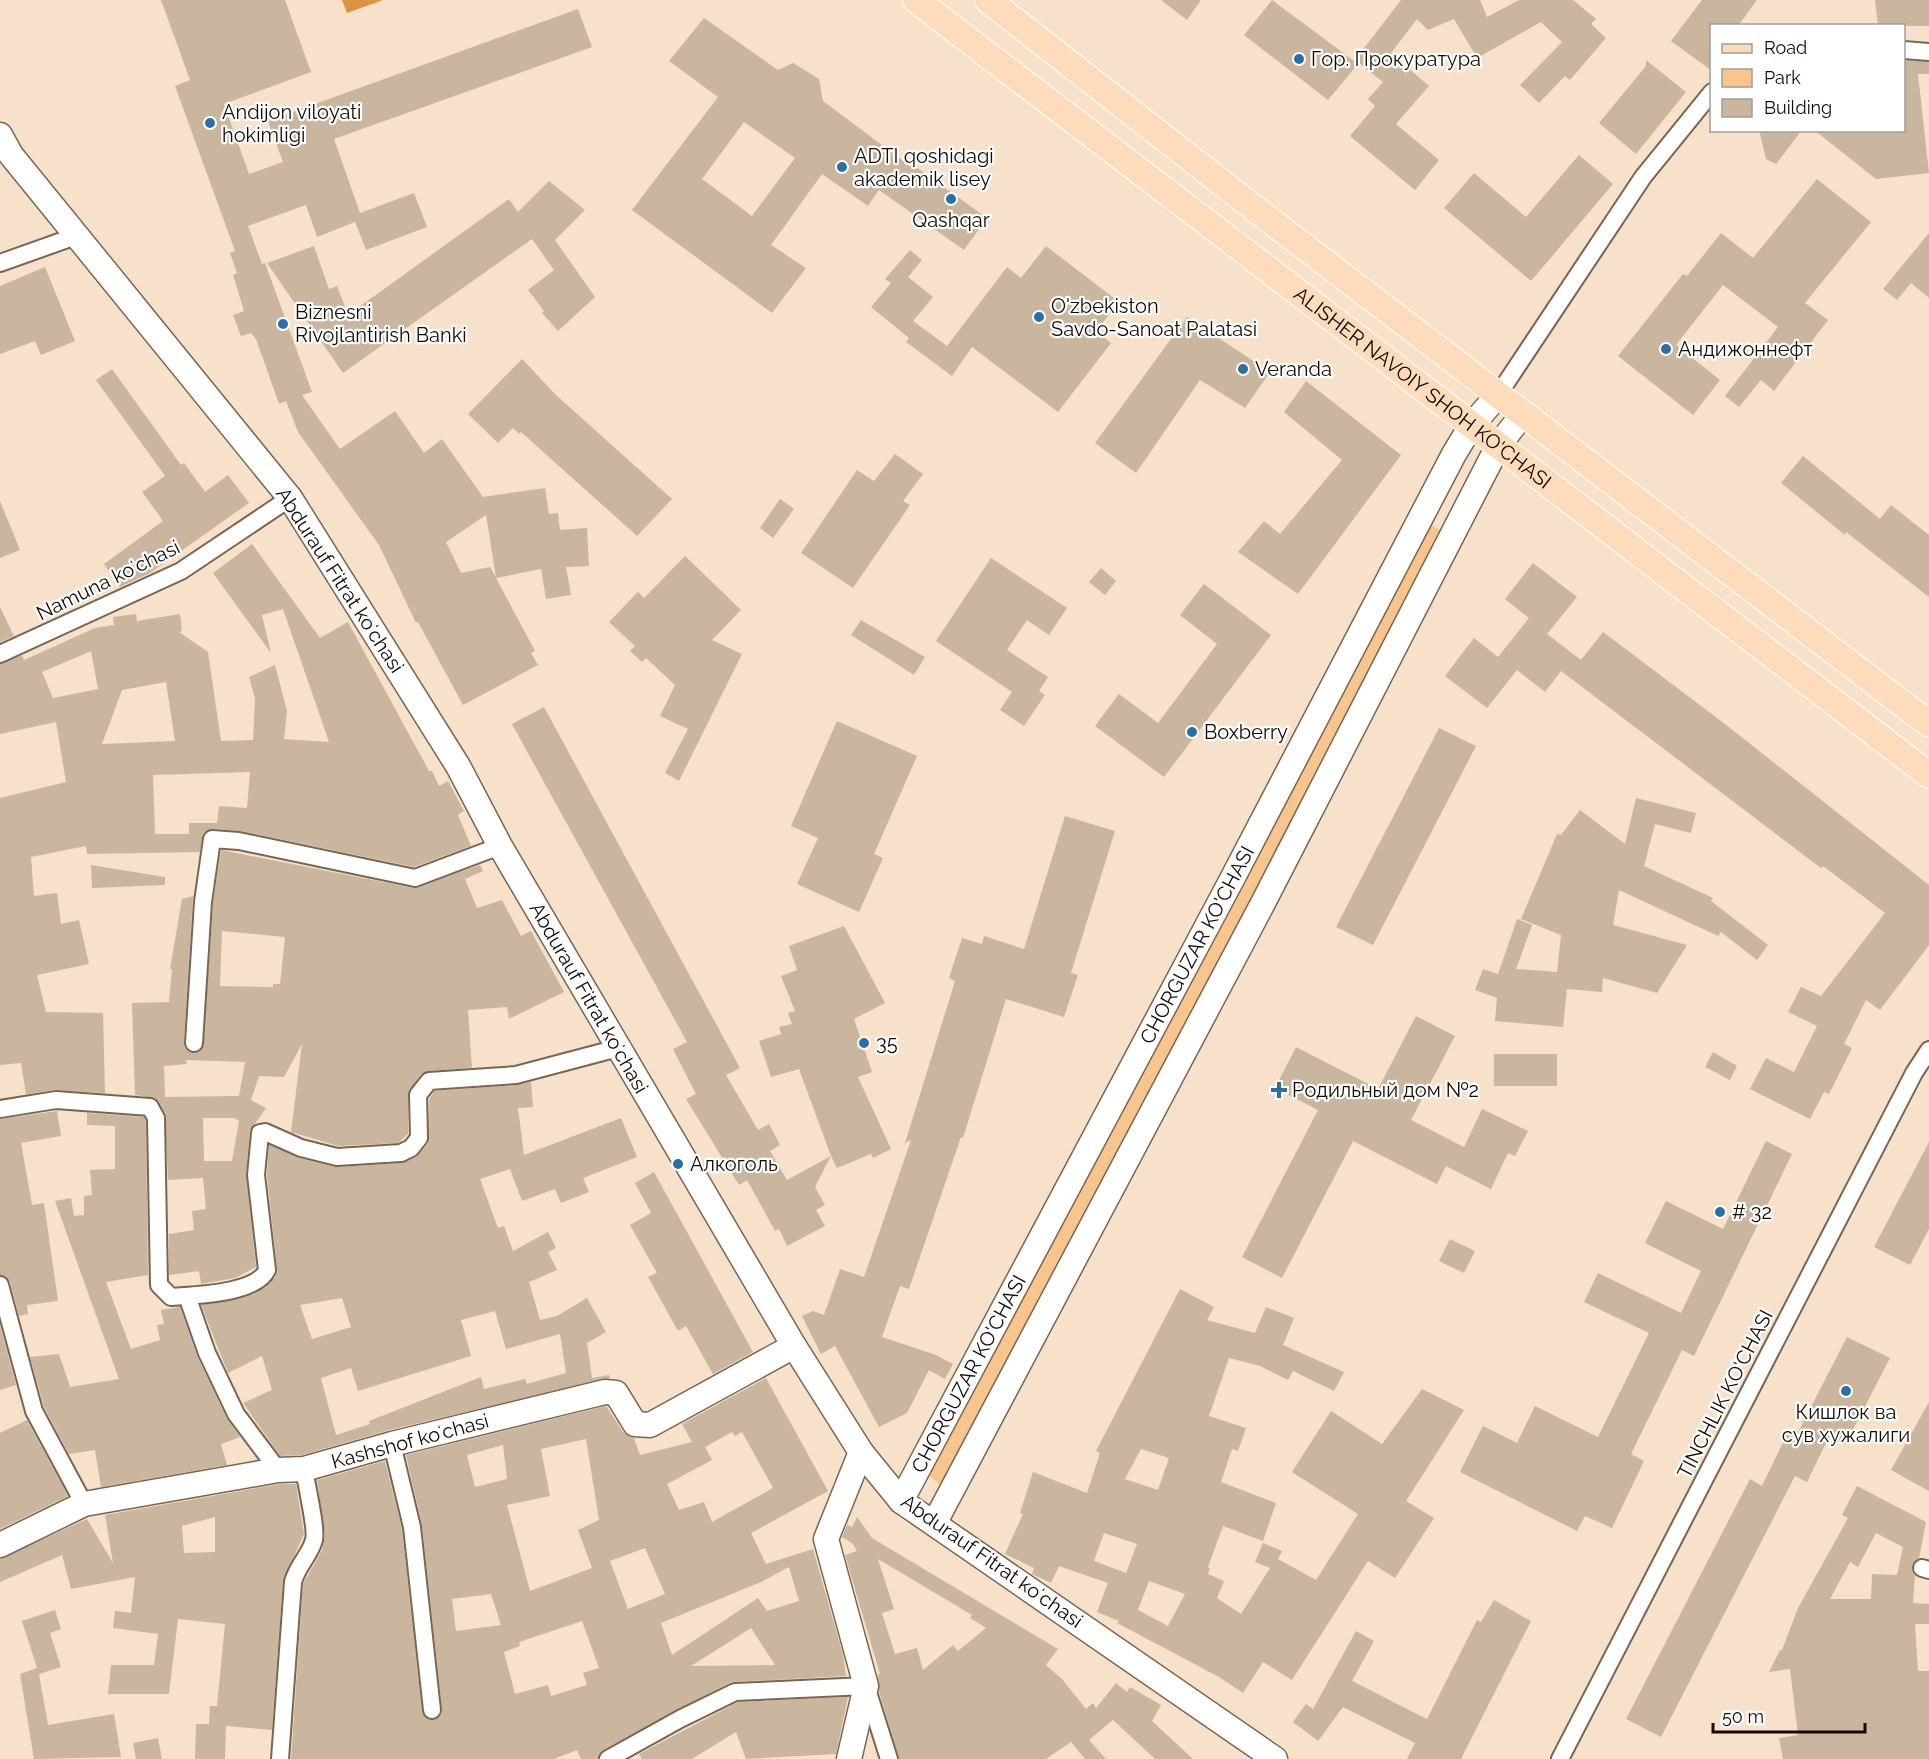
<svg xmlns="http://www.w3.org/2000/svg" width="1929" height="1759" font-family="Raleway,sans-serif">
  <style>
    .green { fill: #f9c58e }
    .forest { fill: #db9542 }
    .building { fill: #cab59f; fill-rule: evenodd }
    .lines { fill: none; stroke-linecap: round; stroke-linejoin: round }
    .street-casing { stroke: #796652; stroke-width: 20 }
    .secondary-casing { stroke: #796652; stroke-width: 27 }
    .primary-casing { stroke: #fff; stroke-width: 28 }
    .street { stroke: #fff; stroke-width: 16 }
    .secondary { stroke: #fff; stroke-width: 24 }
    .primary { stroke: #fcdcbb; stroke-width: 26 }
    .poi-dot { fill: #2c6fa5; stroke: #fff; stroke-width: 2 }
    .labels { text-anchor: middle; stroke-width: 4.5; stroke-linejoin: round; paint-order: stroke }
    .poi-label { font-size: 20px; fill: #120b05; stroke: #fff; text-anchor: start }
    .street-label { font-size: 20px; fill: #120b05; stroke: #fff }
  </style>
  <rect width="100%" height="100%" fill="#f7e1cb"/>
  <!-- green -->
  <path class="green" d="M1428,523L1443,532L942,1487L926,1473Z"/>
  <!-- forest -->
  <path class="forest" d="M342,0H383L347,13Z"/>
  <!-- building -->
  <path class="building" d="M161,0H285L311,72L224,104L249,174L283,162L268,121L578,9L592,47L334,139L360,213L414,193L427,227L366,250L355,222L317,237L306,205L248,226L262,264L265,263L312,392L302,395L340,449L395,411L424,453L442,439L483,497L545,488L549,514L558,513L560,530L587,528L589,566L566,567L571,595L546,599L541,569L496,578L535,651L531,653L538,665L463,705L418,622L416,623L379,545L298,432L286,401L279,404L256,339L251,333L241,336L233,315L244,311L233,275L237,273L230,253L235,251L175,86L190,80ZM486,515L496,577L490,567L461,573L446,542Z
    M1161,0H1201L1187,20Z
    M1272,0L1358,64L1328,100L1244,35Z
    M1401,0H1480L1487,17L1519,0H1573L1596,19L1591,24L1606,38L1570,80L1565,76L1539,103L1520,85L1562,42L1541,22L1477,58L1454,19L1428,30L1417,19L1391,53L1429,86L1396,124L1439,160L1415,190L1350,136L1375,106L1368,99L1383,82L1355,60Z
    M1702,0H1757L1738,26H1712V71L1671,41Z
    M1875,0H1929V26H1878Z
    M704,18L778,70L793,63L819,79L823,101L914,169L916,167L987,218L964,250L879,190L868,206L822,174L771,245L806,268L772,313L632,210L718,97L669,61ZM744,122L795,158L752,216L702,179Z
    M1646,60L1686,92L1636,154L1599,123L1646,66Z
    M1904,60L1929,62V74H1918L1929,173L1876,179L1814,130H1904Z
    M1759,130H1802L1776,164L1766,159Z
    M1579,155L1613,184L1531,281L1444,208L1474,173L1526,217Z
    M1817,179L1871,222L1805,303L1828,320L1774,391L1761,380L1739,407L1725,396L1778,327L1723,285L1676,345L1720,380L1693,415L1618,356L1683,274L1687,276L1721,233L1753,258Z
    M549,181L585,210L555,240L595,297L558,331L542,313L544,311L528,290L554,270L532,239L343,373L267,263L314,246L329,289L337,286L348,315L509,199L518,212Z
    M1929,233V298L1911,283L1897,300L1883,289Z
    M1046,246L1119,302L1096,331L1111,343L1058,412L972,347L952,376L906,342L909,338L871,307L891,283L885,279L910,250L922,260L908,277L933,297L913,321L947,346L1007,267L1021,278Z
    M45,267L75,341L41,355L35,341L0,354V286Z
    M1187,317L1270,372L1245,408L1200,380L1136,473L1095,443Z
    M522,359L557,396L672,499L637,536L521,432L519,434L513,428L498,443L468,414Z
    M112,369L181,465L184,463L205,492L228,475L249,503L150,573L120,587L104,564L163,521L142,492L165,476L96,380Z
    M1306,381L1401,455L1298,594L1238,552L1264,521L1280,534L1342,460L1284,412Z
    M895,454L923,474L903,501L910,505L853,588L801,553L857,470L874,481Z
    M1803,456L1880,519L1891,505L1929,535V597L1846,532L1845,535L1781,483Z
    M780,499L794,509L773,538L760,528Z
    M0,501L20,550L0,558Z
    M252,544L320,638L348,622L429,771H432L439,786L448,781L464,811L458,815L471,846L414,867L241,831L213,829L203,833L200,852L87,854L86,846L31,857L34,896L57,893L61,924L79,920L89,964L37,975L46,1012L103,1013L105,1093L57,1090L26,1094L21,1063L0,1065V798L66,782L56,722L0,734V664L22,655L24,660L95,628L114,625L113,617L136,614L137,621L180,614L182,631L179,632L208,652L221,741L253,740L255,698L249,677L275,665L287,711L284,739L329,742L283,609L262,615L271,653L213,573ZM91,651L98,689L53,698L42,672ZM166,682L175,741L102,744L122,690ZM250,772L247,808L219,806L217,823H189V834H155L153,775Z
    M685,556L741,610L712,640L742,654L679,781L665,773L688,729L660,716L675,685L646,658L642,662L630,651L635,646L609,622L638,592L644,598Z
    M991,558L1067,608L1049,635L1027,620L1007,650L1048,677L1039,691L1045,695L1024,726L1000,710L1012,692L936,641Z
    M1533,563L1577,597L1547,634L1581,660L1603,632L1725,724L1929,885V945L1880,1010L1866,1000L1844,1044L1852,1048L1829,1094L1824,1092L1810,1119L1750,1089L1766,1058L1794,1072L1817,1026L1788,1012L1801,987L1821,996L1885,913L1823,866L1821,868L1561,671L1545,692L1517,670L1487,708L1445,676L1474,638L1498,657L1529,618L1505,599Z
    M1101,568L1116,581L1105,595L1089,582Z
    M1204,584L1271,635L1164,777L1095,726L1119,694L1158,723L1217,644L1180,615Z
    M0,607L14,636L0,642Z
    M861,620L925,657L914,675L851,635Z
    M544,707L740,1068L726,1075L758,1130L769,1124L780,1145L770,1151L787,1180L831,1156L799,1069L771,1077L759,1041L781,1034L779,1027L792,1024L788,1013L795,1011L781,976L797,970L789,946L844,926L885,1003L854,1019L872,1072L858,1077L891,1149L873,1158L871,1154L837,1168L831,1156L815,1187L825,1205L816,1210L825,1226L787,1246L779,1229L775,1231L747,1180L739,1185L686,1099L696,1094L673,1049L687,1042L512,724Z
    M837,721L917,756L874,854L883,858L859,912L797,884L818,838L791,826Z
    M1439,728L1476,746L1373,945L1336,927Z
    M1636,798L1696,813L1691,833L1655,824L1644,866L1713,898L1711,901L1768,945L1757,960L1721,932L1718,936L1619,890L1613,925L1687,945L1657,993L1603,978L1602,992L1567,989L1563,1027L1495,1021L1497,998L1475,990L1483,969L1498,974L1517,919L1532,925L1516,969L1557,972L1561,935L1521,919L1557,834L1561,835L1580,810L1625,844Z
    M1065,816L1115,831L1071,973L1078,975L1064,1017L1006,999L963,1138L961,1137L909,1289L900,1286L882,1337L936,1355L953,1364L945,1379L929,1370L907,1413L879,1427L835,1346L821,1354L802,1316L813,1311L824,1315L840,1269L864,1277L911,1140L905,1143L955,981L949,978L962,938L982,944L984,936L1024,949Z
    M221,850L413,888L480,865L483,871L465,879L477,908L502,900L521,936L531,931L564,992L509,1019L507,1007L468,1010L472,1068L428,1071L421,1074L408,1094V1134L398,1143L338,1146L291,1132L302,1044L284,1077L259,1076L251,1100L266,1108L250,1131L246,1174L256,1267L235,1278L201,1284L199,1271L169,1275V1234L194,1230L192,1211L206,1209L203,1178L168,1180L165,1113L155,1098L135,1095L132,1003L169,1002L172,969H170L182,899L193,896L184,1043L185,1048L193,1053L203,1048L213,903ZM222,931L285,937L280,984H273V987L220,986ZM186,1060L245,1062L239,1096L165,1097L164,1066L187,1064ZM203,1118H235L239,1121L232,1161H204Z
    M91,865L165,877V885L92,888Z
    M1416,1016L1455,1036L1411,1120L1464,1147L1482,1109L1528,1131L1515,1156L1508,1153L1491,1189L1446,1166L1437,1184L1353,1141L1282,1278L1242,1257L1318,1110L1275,1088L1296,1047L1378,1089Z
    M1713,1052L1737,1066L1730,1080L1705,1067Z
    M1494,1054H1557V1086H1494Z
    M531,1082L533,1107L518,1108L524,1155L621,1118L637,1157L583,1178L589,1192L561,1203L555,1189L522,1201L510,1169L480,1179L498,1228L504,1226L513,1251L548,1232L556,1248L548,1252L557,1270L529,1282L540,1320L557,1316L587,1298L606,1332L587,1343L592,1378L609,1375L610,1378L389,1430L302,1455L280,1456L243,1403L272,1390L262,1356L228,1373L201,1305L254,1294L266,1287L276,1276L277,1269L267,1175L269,1145L298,1158L335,1167L402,1163L416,1157L428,1144L429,1099L434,1091L517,1085ZM342,1298L351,1327L312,1339L300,1305ZM495,1311L506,1349L560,1334L566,1373L527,1384L525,1379L484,1389L481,1377L369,1421L370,1424L336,1435L321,1378L351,1368L358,1391L471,1356L461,1320Z
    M57,1111L61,1136L21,1143L32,1205L44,1203L58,1301L27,1305L28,1314L19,1316L10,1282L0,1275V1119Z
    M87,1113L144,1117L146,1121L148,1275L106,1282L131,1349L160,1340L157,1325L164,1324L161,1310L180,1307L198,1358L227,1419L240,1437L221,1444L227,1465L101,1487L95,1450L69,1454L44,1407L30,1357L59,1354L70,1387L119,1379L55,1201L71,1198L74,1216L84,1215V1196L92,1195L90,1170L115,1169V1126L87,1125Z
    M1766,1141L1792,1154L1694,1356L1682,1350L1631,1454L1644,1461L1612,1528L1585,1516L1577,1531L1460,1472L1483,1426L1517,1443L1535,1406L1598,1437L1649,1333L1584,1302L1598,1273L1681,1313L1701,1271L1645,1243L1666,1201L1723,1229Z
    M1929,1142V1229L1910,1265L1874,1247Z
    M654,1172L753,1352L713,1374L686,1326L678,1331L648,1277L657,1273L630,1225L651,1213L635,1183Z
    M1450,1239L1475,1251L1464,1273L1439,1261Z
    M1180,1289L1214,1307L1207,1320L1255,1333L1266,1307L1294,1318L1283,1345L1344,1372L1334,1391L1293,1371L1288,1380L1260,1366L1229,1358L1209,1416L1246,1428L1238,1451L1232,1449L1221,1482L1276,1503L1263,1541L1223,1526L1208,1567L1210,1568L1208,1574L1224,1581L1217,1598L1241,1614L1270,1568L1255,1562L1263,1543L1282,1551L1278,1559L1316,1580L1358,1514L1292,1472L1331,1411L1382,1444L1422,1389L1464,1410L1406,1501L1434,1518L1395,1578L1368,1561L1292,1680L1263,1662L1243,1693L1219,1677L1117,1623L1119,1621L1097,1612L1108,1583L1059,1566L1051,1583L1032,1574L1034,1568L1005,1554L1023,1514L1020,1513L1033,1472L1087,1493L1100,1453L1096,1451ZM1141,1449L1169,1458L1158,1490L1125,1479ZM1104,1533L1137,1544L1126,1573L1094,1561ZM1149,1581L1185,1594L1168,1626L1138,1610Z
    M0,1325L16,1385L0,1390Z
    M1847,1337L1890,1358L1845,1445L1829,1437L1807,1482L1795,1476L1661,1737L1626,1719L1750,1479L1762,1486L1789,1430L1797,1434Z
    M766,1378L828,1491L751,1533L766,1564L813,1549L843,1655L846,1676L731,1682L603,1750L598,1759H581L577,1750L554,1759H291L303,1584L322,1550L325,1536L317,1480L385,1461L402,1529L422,1711L427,1719L434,1720L441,1715L442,1709L422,1526L406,1455L606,1406L623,1432L634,1438L640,1455L692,1442L682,1424ZM732,1432L735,1436L742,1432L773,1488L712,1522L704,1502L679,1510L667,1484L712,1460L705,1447ZM586,1439L599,1520L578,1530L592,1568L530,1591L507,1505L550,1496L541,1449ZM503,1445L507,1479L475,1487L467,1455ZM645,1548L665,1594L628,1609L610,1561ZM789,1567L799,1601L767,1611L758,1598L672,1655L661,1623L761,1582ZM491,1594L501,1625L456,1631L452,1599ZM582,1621L599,1668L583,1673L587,1685L551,1696L548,1685L515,1694L504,1652L520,1646L519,1642ZM751,1628L775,1665L691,1666Z
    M1929,1402V1491L1891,1470Z
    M27,1420L68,1496L0,1529V1433Z
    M280,1484H296L304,1534L283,1581L272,1730L226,1726L225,1759H195L196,1724H209L210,1706H217L225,1624L178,1619L169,1694H108L111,1665H154L158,1634L113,1628L115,1611L131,1613L135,1577L71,1589L62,1555L0,1582V1559L87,1519L113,1563L105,1515ZM215,1517V1552L184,1553L182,1526Z
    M1857,1486L1926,1522L1919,1558L1912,1565V1570L1915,1576L1913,1603L1929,1604V1624H1915L1918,1671H1929V1759H1783L1779,1738L1798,1735L1790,1669L1769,1672L1780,1650H1782L1798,1608L1848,1518L1842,1515ZM1876,1533L1903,1547L1897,1575L1872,1574L1871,1599H1830L1850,1562L1858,1567Z
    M857,1517L872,1538L1058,1649L1046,1665L1062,1679L1086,1709L1093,1703L1096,1708L1116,1683L1127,1692L1130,1687L1161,1705L1152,1721L1193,1759H1155L1113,1720L1089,1740L1106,1759H1085L1071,1742L1046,1759H899L879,1691L878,1674H880L845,1555L857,1551L852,1543L842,1537L847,1525L852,1527ZM878,1559L972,1615L970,1618L986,1628L958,1651L953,1645L923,1670L917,1648L895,1654L882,1613L894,1609Z
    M1494,1600L1531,1621L1461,1759H1407L1415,1743L1343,1707L1318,1741L1293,1722L1306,1704L1313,1709L1356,1631L1374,1641L1352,1681L1427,1719L1477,1620L1481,1622Z
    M55,1610L61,1629L50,1633L61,1667L39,1674L48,1725L114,1714L121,1757L34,1759L20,1674L37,1668L22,1621Z
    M848,1697L836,1754L746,1759L736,1732L692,1759H642L639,1754L738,1702Z
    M158,1738L162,1759H136L133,1743Z"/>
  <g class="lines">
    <defs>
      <path id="street" d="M1904,50L1929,52
        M0,263L76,236
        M1498,395L1643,177L1712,92
        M0,654L181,571L290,498
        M194,1043L203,902L212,839L239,841L415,878L500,846
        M0,1109L56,1100L150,1107L156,1118L159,1285L171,1297C195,1295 256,1294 267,1270L256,1175L260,1133L265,1132L301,1148L337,1157L401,1153L411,1148L419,1138L418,1095L429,1081L516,1075L618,1048
        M0,1285L34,1411L84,1504
        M187,1296L207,1353L236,1414L278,1470
        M392,1444L412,1527L432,1710
        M1922,1568L1929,1570
        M280,1759L293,1582C297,1566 310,1555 314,1540C317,1530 306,1482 304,1469
        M608,1759L680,1719L735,1692L866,1686L889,1759
        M1560,1759L1914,1073L1929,1050"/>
      <g id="secondary">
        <path d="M0,135L11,155L290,498L458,766L500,846L794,1346L861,1452L901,1501L1275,1759"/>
        <path id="s1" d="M901,1501L1230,883L1454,454L1471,426L1498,395"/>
        <path d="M935,1522L1263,903L1498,446L1523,414"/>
        <path d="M0,1545L84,1504L278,1470L304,1469L392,1444L605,1392L616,1393L635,1424L650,1425L794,1346"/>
        <path d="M849,1759L866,1686L826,1539L861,1452"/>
      </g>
      <g id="primary">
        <path id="s2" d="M916,0L1929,775"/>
        <path d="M988,0L1263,215L1929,724"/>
      </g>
    </defs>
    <!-- street casing -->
    <use href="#street" class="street-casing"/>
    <!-- secondary casing -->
    <use href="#secondary" class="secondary-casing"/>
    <!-- primary casing -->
    <use href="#primary" class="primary-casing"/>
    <!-- street -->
    <use href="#street" class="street"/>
    <!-- secondary -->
    <use href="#secondary" class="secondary"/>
    <!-- primary -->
    <use href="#primary" class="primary"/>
  </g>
  <!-- markers -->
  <g class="poi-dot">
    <circle cx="1299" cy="59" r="6"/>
    <circle cx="210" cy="123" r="6"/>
    <circle cx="842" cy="167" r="6"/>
    <circle cx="951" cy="199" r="6"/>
    <circle cx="1039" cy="317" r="6"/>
    <circle cx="283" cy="324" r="6"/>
    <circle cx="1666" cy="349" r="6"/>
    <circle cx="1243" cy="369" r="6"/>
    <circle cx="1192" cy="732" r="6"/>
    <circle cx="864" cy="1043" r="6"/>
    <path d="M1276 1081h6v6h6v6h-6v6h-6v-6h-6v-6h6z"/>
    <circle cx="678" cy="1164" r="6"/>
    <circle cx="1720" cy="1212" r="6"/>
    <circle cx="1846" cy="1391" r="6"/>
  </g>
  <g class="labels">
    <!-- poi labels -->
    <g class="poi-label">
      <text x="1311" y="66">Гор. Прокуратура</text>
      <text x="222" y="119">Andijon vilоyati<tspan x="222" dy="23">hоkimligi</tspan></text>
      <text x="854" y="163">ADTI qoshidagi<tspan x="854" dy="23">akademik lisey</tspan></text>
      <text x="951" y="227" text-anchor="middle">Qashqar</text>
      <text x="1051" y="313">O'zbekiston<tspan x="1051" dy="23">Savdo-Sanoat Palatasi</tspan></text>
      <text x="295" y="319">Biznesni<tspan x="295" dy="23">Rivojlantirish Banki</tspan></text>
      <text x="1678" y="356">Андижоннефт</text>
      <text x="1255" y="376">Veranda</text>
      <text x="1204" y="739">Boxberry</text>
      <text x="876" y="1050">35</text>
      <text x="1292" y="1097">Родильный дом №2</text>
      <text x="690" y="1171">Алкоголь</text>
      <text x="1732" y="1219"># 32</text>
      <text x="1846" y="1419" text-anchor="middle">Кишлок ва<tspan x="1846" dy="23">сув хужалиги</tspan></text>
    </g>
    <!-- street labels -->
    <g class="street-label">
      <text dy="7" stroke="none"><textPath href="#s2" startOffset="638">ALISHER NAVOIY SHOH KO'CHASI</textPath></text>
      <text transform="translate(108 580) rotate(-26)" y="7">Namuna koʻchasi</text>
      <text transform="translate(340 580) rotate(57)" y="7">Abdurauf Fitrat koʻchasi</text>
      <text dy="7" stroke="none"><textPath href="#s1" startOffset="630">CHORGUZAR KO'CHASI</textPath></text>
      <text transform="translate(589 998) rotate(60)" y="7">Abdurauf Fitrat koʻchasi</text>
      <text dy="7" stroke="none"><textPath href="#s1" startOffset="144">CHORGUZAR KO'CHASI</textPath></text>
      <text transform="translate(1725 1394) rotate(-63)" y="7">TINCHLIK KО‘CHASI</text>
      <text transform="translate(410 1441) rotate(-15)" y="7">Kashshof koʻchasi</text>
      <text transform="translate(992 1561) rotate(35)" y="7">Abdurauf Fitrat koʻchasi</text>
    </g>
  </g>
  <!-- legend -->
  <rect x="1710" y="24" width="195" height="108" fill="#ffffff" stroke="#a09d9b" stroke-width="1.5"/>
  <rect x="1722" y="44" width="30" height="9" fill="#fcdcbb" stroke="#a09d9b" stroke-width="1.5"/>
  <text x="1764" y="54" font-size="18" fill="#120b05">Road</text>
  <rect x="1722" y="69" width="30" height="18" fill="#f9c58e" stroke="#a09d9b" stroke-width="1.5"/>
  <text x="1764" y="84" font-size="18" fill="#120b05">Park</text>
  <rect x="1722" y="99" width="30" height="18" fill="#cab59f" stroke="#a09d9b" stroke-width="1.5"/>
  <text x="1764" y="114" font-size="18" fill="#120b05">Building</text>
  <!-- scale -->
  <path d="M1713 1723v9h152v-9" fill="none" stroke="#120b05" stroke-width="3"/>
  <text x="1722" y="1723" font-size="18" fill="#120b05" stroke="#ffffff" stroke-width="4.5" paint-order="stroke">50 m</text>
</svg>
